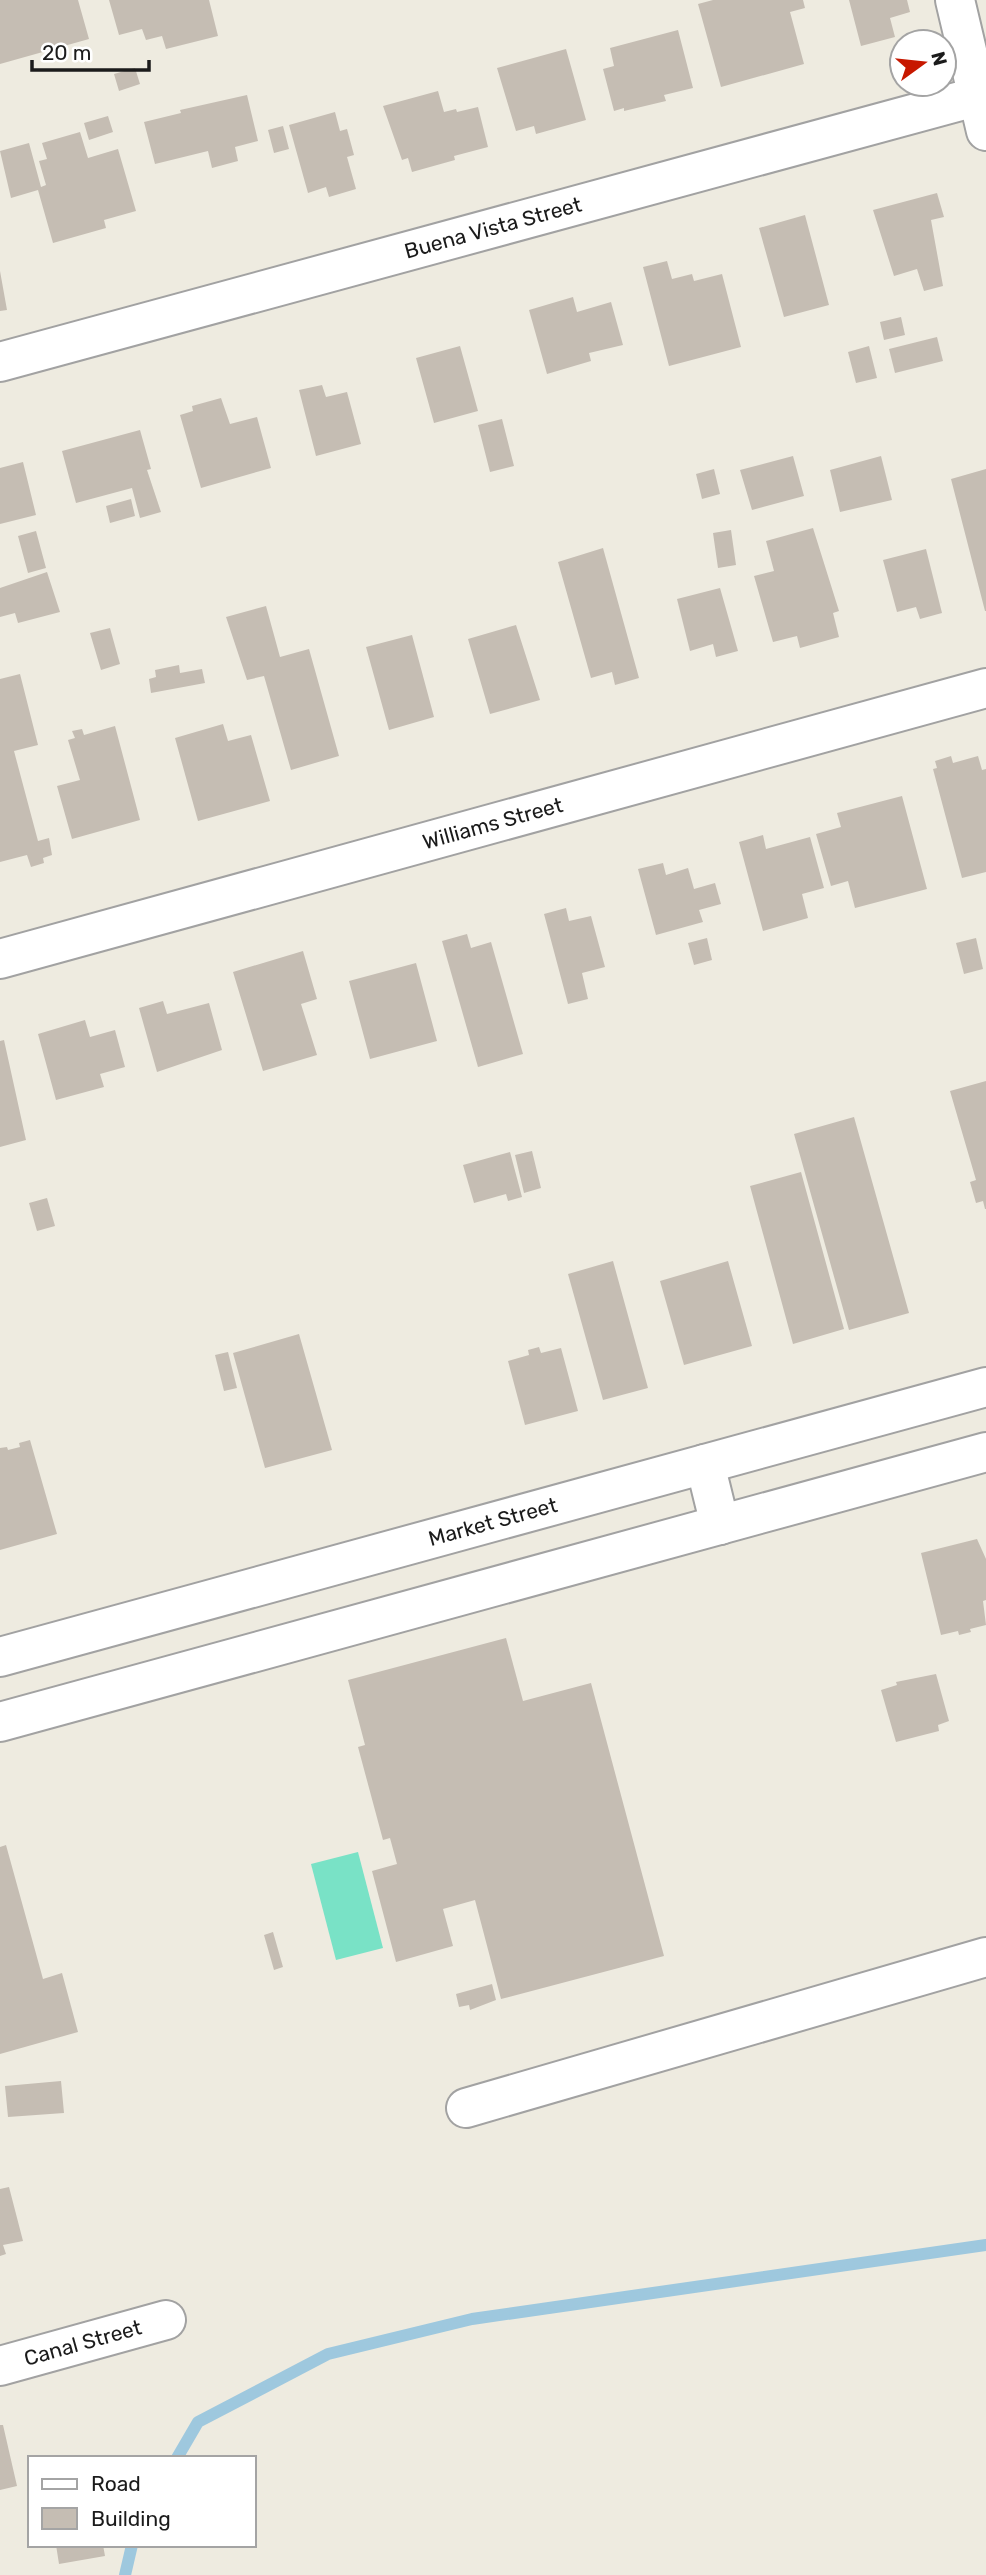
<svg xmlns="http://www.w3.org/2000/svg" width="986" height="2575" font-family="Rubik,sans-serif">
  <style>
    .pitch { fill: #79e2c6 }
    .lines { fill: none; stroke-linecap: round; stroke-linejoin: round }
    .stream { stroke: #9ec8de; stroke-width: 12 }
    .building { fill: #c5bdb3 }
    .minor-casing { stroke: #a2a2a2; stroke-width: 42 }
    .minor { stroke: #fff; stroke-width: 38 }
    .labels { text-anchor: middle; stroke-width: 6; stroke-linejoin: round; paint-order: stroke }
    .street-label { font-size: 21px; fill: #1b1b1b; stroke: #fff }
  </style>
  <rect width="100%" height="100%" fill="#eeebe0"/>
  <!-- pitch -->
  <path class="pitch" d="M358,1852L383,1948L336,1960L311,1864Z"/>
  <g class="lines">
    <!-- stream -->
    <path class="stream" d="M177,2458L198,2422L328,2354L472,2319L986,2245
      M125,2575L132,2545"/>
  </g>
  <!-- building -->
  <path class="building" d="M0,0H78L89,39L0,64Z
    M109,0H209L218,36L166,49L162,36L146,40L142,29L119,35Z
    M713,0H803L805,8L790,12L804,64L721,87L698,4Z
    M849,0H907L910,12L890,18L895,37L861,46Z
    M678,30L693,88L664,95L666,101L624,111V108L614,111L603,69L614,66L610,48Z
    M566,49L586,120L536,134L534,126L516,131L497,68Z
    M135,68L140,84L119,91L114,74Z
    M438,91L444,112L456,109L457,112L478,107L488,147L454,156L455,160L412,172L408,158L402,160L383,106Z
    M247,95L258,141L235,147L238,161L212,168L208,151L155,164L144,122L181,113L180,110Z
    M335,112L340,131L347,129L354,155L347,157L356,189L329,197L326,187L308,193L289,125Z
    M108,116L113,132L89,140L84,123Z
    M283,126L289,149L274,153L268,130Z
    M80,132L88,158L118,149L136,211L104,220L106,228L53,243L38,190L11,198L0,151L29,143L41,187L46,185L39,161L47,159L42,143Z
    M937,193L944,217L931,220L943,286L924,291L917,269L894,276L873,210Z
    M805,215L829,305L784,317L759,228Z
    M667,261L672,279L692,274L694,281L722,274L741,347L669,366L643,267Z
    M0,271L7,310L0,311Z
    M573,297L577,312L611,302L623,345L589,353L591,361L547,374L529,310Z
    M901,317L905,335L884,340L880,322Z
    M937,337L943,361L895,373L889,349Z
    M460,346L478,411L434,423L416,358Z
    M869,346L877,378L856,383L848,352Z
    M322,385L326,397L347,392L361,444L316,456L299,390Z
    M221,398L230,424L257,417L271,468L201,488L180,415L193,411L192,406Z
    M502,419L514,466L490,472L478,425Z
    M140,430L151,469L147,470L161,512L140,518L132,488L76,503L62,451Z
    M793,456L804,496L752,510L740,470Z
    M881,456L892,500L840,512L830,470Z
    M23,462L36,515L0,524V468Z
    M714,469L720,494L702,499L696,474Z
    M986,469V611H985L951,479Z
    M131,499L135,516L110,523L106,506Z
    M813,528L839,611L833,613L839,637L800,648L797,636L773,642L754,576L774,571L766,541Z
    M731,530L736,565L718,568L713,533Z
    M36,531L46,568L28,573L18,536Z
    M603,548L639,678L615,685L612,672L591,678L558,562Z
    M926,549L942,613L920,619L916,607L897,612L883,560Z
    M47,572L60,612L18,623L15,613L0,617V588Z
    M720,588L738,651L716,657L713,644L690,651L677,599Z
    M266,606L280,657L309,649L339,756L291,770L264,676L247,680L226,617Z
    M516,625L540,700L490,714L468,639Z
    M110,628L120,664L101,670L90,633Z
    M412,635L434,717L389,730L366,647Z
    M179,665L180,673L202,669L205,683L151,693L149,679L156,677L155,670Z
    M20,674L38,745L14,751L38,841L49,838L52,855L43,858L44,863L31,867L27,855L0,862V679Z
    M223,724L228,741L251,735L270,801L198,821L175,738Z
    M115,726L140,820L72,839L57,786L80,780L68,740L75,738L72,731L82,729L84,735Z
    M951,756L953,763L978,756L982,770L986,769V872L962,878L933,769L937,768L935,761Z
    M902,796L927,889L855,908L848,881L831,886L816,834L841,827L837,813Z
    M763,835L766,849L810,837L824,888L802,894L808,918L763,931L739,842Z
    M663,863L666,875L688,868L694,889L715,883L721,904L699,910L703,922L656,935L638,869Z
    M566,908L569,921L591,916L605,967L582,973L588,999L568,1004L544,914Z
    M467,934L471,948L491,942L523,1054L478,1067L442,941Z
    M707,938L712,960L694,965L688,943Z
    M976,938L983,969L964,974L956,943Z
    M303,951L317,999L301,1004L317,1055L263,1071L233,972Z
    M416,963L437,1041L370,1059L349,981Z
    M163,1001L167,1014L209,1003L222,1050L157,1072L139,1008Z
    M85,1020L90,1037L115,1030L125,1067L100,1074L104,1087L56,1100L38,1034Z
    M4,1040L26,1140L0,1147V1041Z
    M986,1081V1209H985L983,1201L976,1203L970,1182L976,1180L950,1091Z
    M854,1117L909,1313L849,1330L794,1134Z
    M532,1151L541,1188L524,1193L515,1155Z
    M510,1152L522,1197L508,1201L506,1194L474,1203L463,1165Z
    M801,1172L844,1329L793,1344L750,1186Z
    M47,1198L55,1226L37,1231L29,1203Z
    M613,1261L648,1388L603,1400L568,1274Z
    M728,1261L752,1346L684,1365L660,1281Z
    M299,1334L332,1450L265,1468L233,1353Z
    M539,1347L541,1353L561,1348L578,1411L525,1425L508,1361L529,1355L528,1350Z
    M228,1352L237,1388L224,1391L215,1355Z
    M30,1440L57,1534L0,1550V1448L7,1447L8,1450L20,1447L19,1443Z
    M977,1539L986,1559V1600L983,1601L986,1625L970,1629L971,1632L959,1635L958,1631L941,1635L921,1553Z
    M506,1638L523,1701L591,1683L664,1956L501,1999L475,1900L443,1909L453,1946L396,1962L372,1871L397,1864L390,1838L383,1840L358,1747L365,1745L348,1680Z
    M936,1674L949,1721L938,1725L939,1731L896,1742L881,1690L897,1685L896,1682Z
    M6,1845L43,1979L62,1973L78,2032L0,2054V1847Z
    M273,1932L283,1967L274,1970L264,1935Z
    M492,1984L496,2000L470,2010L469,2005L459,2007L456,1994Z
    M61,2081L64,2113L8,2117L5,2086Z
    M9,2187L23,2241L3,2245L6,2254L0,2256V2189Z
    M0,2425H3L17,2486L0,2490Z
    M56,2545H103L105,2556L59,2564Z"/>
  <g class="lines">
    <defs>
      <g id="minor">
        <path d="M955,0L986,131"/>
        <path id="s1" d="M0,362L986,94"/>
        <path id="s2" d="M0,959L986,688"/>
        <path d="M705,1464L720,1525"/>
        <path id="s3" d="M0,1657L986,1387"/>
        <path d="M0,1722L986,1452"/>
        <path d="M466,2108L986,1957"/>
        <path id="s4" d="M0,2366L166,2320"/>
      </g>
    </defs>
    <!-- minor casing -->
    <use href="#minor" class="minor-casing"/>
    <!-- minor -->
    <use href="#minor" class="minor"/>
  </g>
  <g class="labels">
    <!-- street labels -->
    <g class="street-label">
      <text dy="7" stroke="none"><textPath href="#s1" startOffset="511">Buena Vista Street</textPath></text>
      <text dy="7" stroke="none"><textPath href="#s2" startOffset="511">Williams Street</textPath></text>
      <text dy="7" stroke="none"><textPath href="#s3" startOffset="511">Market Street</textPath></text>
      <text dy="7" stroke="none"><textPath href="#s4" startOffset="86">Canal Street</textPath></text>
    </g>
  </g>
  <!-- legend -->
  <rect x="28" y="2456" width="228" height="91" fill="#ffffff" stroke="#a4a4a4" stroke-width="2"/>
  <rect x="42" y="2479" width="35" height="10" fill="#ffffff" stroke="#a4a4a4" stroke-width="2"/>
  <text x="91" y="2491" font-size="21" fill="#1b1b1b">Road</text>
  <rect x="42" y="2508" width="35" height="21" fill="#c5bdb3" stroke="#a4a4a4" stroke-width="2"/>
  <text x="91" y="2526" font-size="21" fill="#1b1b1b">Building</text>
  <!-- north arrow -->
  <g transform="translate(923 63) rotate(75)"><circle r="33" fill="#ffffff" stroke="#a4a4a4" stroke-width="2"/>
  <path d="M0-5L12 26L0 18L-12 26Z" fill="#c71800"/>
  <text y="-10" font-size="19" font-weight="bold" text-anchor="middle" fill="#1b1b1b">N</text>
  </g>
  <!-- scale -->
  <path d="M32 60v10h117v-10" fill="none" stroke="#1b1b1b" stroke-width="3.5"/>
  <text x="42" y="60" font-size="21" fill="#1b1b1b" stroke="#ffffff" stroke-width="5" paint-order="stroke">20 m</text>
</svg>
